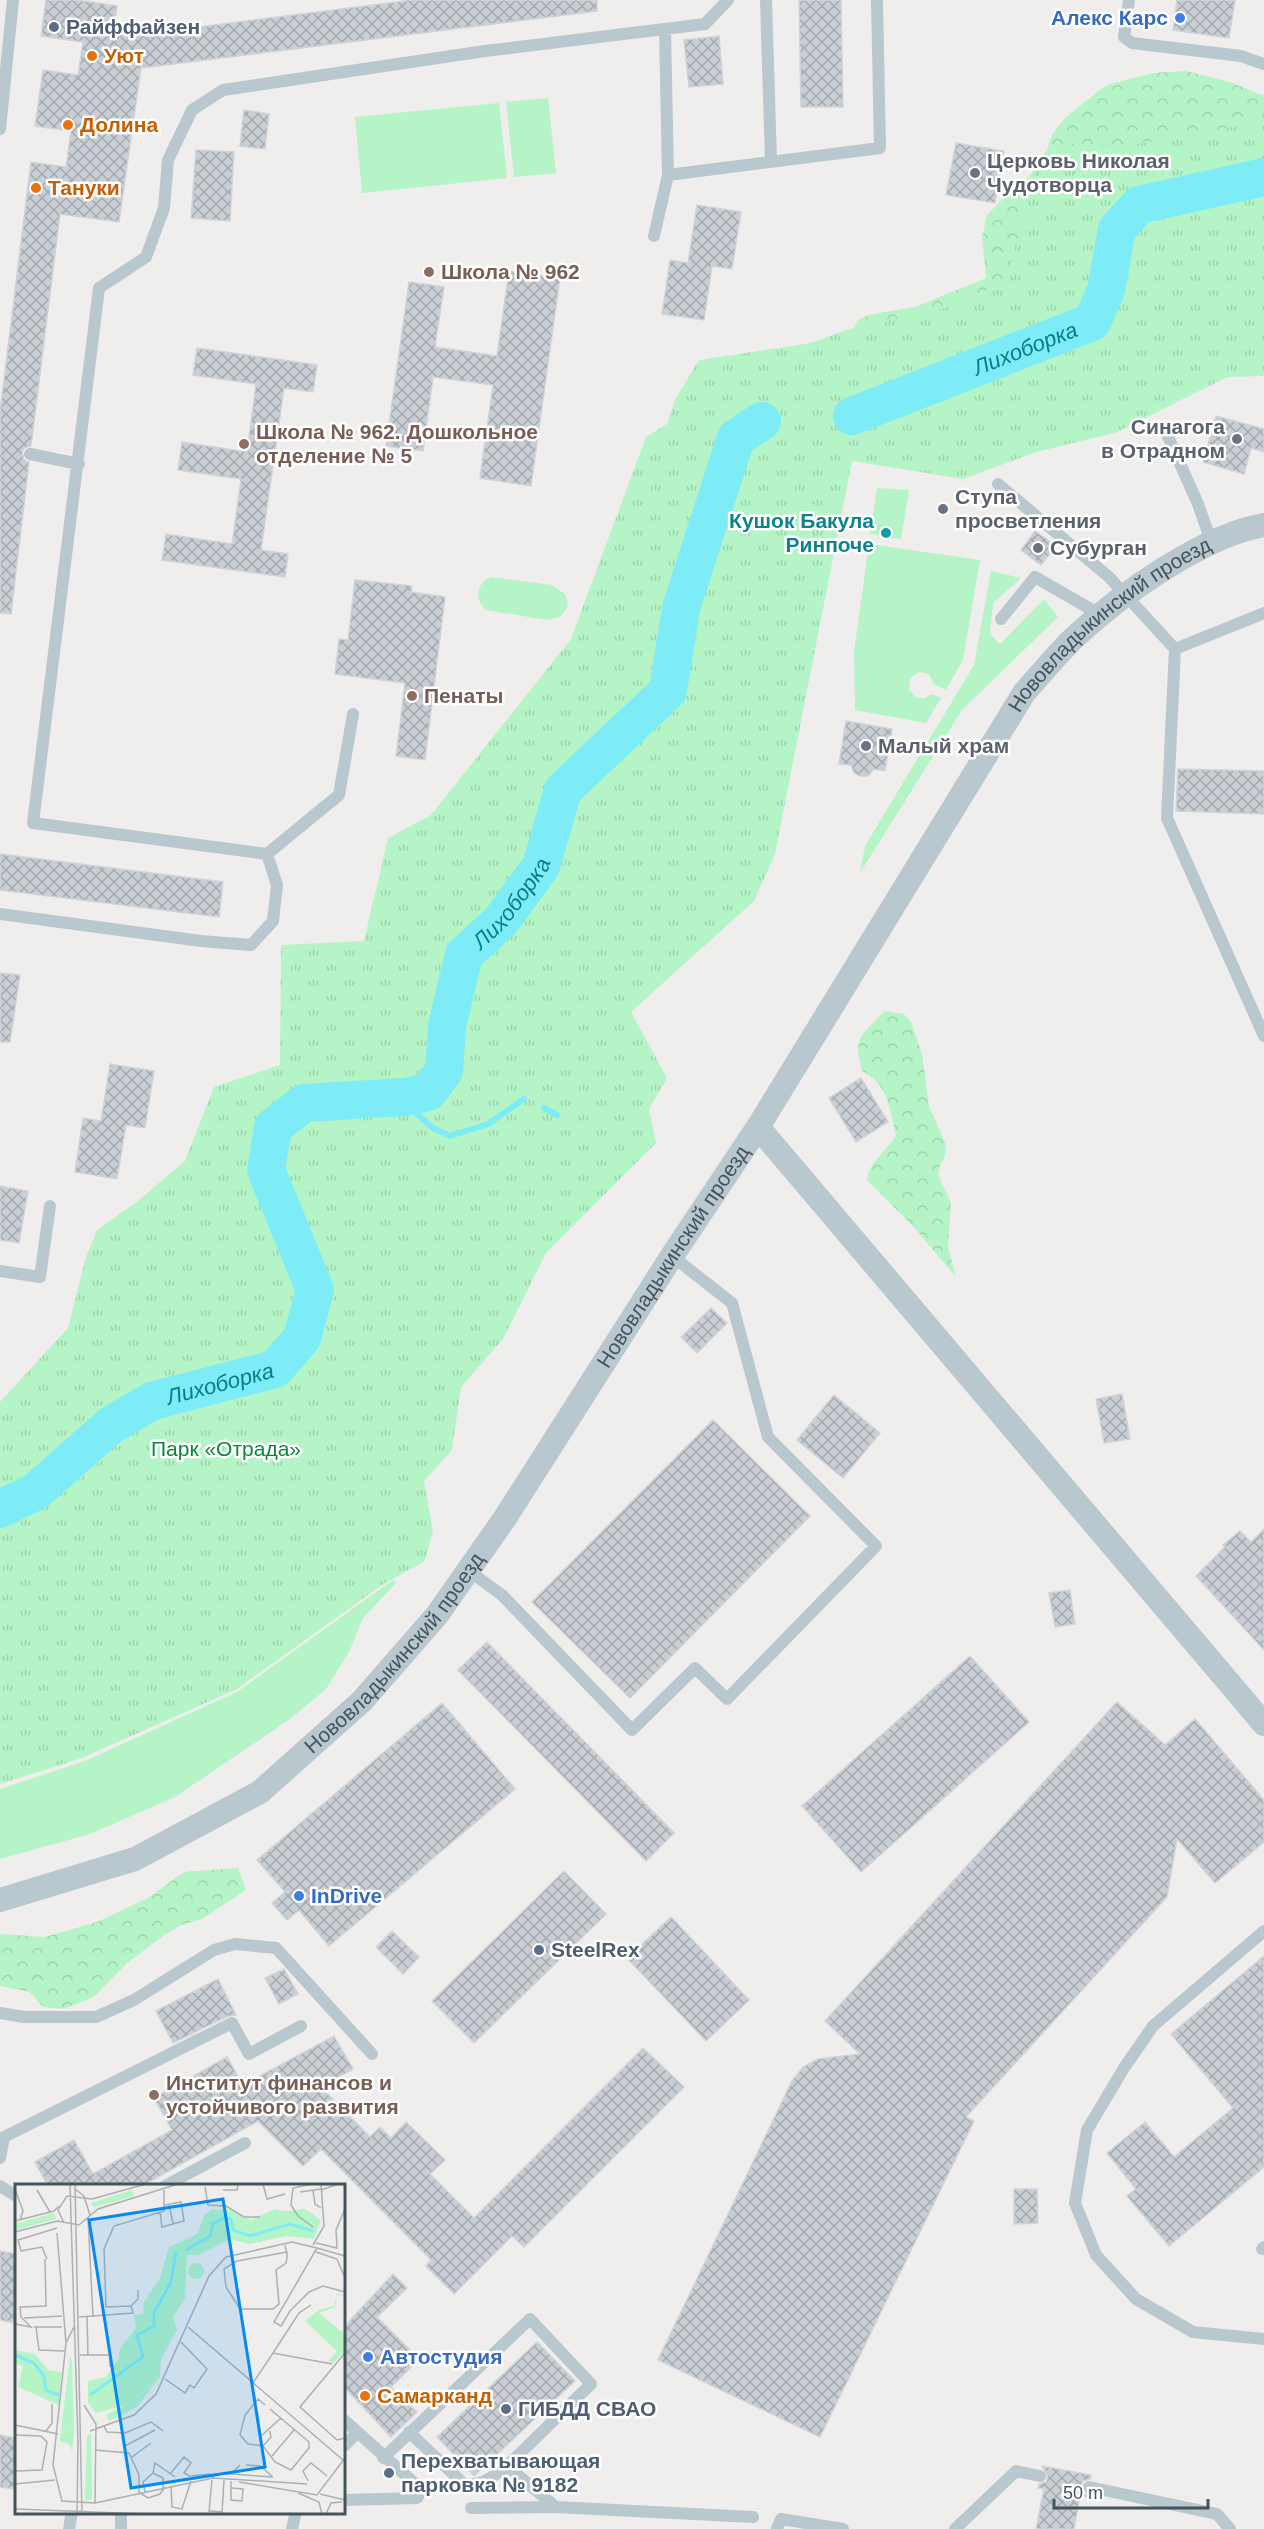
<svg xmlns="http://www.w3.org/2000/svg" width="1264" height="2529" font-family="Arial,sans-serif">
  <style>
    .grass { fill: #b5f4c6 }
    .forest { fill: url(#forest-crowns) }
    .park { fill: url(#park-tufts) }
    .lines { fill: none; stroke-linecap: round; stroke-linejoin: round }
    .stream { stroke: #7decf6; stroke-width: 6 }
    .river { stroke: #7decf6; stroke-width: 38 }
    .building { fill: url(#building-cross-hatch); stroke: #d0d4da; stroke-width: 1.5 }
    .lane { stroke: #b9c7ce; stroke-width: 12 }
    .street { stroke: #b9c7ce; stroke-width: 24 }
    .shop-dot { fill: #3f7fe0; stroke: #fff; stroke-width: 2 }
    .service-dot { fill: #5c6f8a; stroke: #fff; stroke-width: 2 }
    .food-dot { fill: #e8710a; stroke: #fff; stroke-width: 2 }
    .worship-dot { fill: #6b7280; stroke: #fff; stroke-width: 2 }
    .education-dot { fill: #8d6e63; stroke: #fff; stroke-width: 2 }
    .culture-dot { fill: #0f9aa8; stroke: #fff; stroke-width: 2 }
    .labels { text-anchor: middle; stroke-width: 5; stroke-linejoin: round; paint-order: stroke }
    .shop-label { font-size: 21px; font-weight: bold; fill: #366cbe; stroke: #fff; text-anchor: start }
    .service-label { font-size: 21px; font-weight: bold; fill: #4e5e75; stroke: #fff; text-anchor: start }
    .food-label { font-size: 21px; font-weight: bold; fill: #c56008; stroke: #fff; text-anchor: start }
    .worship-label { font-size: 21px; font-weight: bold; fill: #5b616d; stroke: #fff; text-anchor: start }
    .education-label { font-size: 21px; font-weight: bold; fill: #785e54; stroke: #fff; text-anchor: start }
    .culture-label { font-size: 21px; font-weight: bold; fill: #0d838f; stroke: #fff; text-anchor: end }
    .street-label { font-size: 21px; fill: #43545d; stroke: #fff }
    .park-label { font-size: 21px; fill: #0c863a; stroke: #fff }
    .water-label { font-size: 22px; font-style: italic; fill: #047f8a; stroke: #fff }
    .inset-river { fill: none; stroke: #7decf6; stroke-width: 3 }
    .inset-road { fill: none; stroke: #abb0b3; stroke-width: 1.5 }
    .view { fill: #048af3; fill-opacity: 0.15; stroke: #048af3; stroke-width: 3 }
    .inset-edge { fill: none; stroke: #43545d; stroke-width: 3 }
  </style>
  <defs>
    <pattern id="forest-crowns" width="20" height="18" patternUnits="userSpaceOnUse" patternTransform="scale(1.5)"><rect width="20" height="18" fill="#b5f4c6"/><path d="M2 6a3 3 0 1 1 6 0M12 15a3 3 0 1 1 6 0" fill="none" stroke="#9dd3ac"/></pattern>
    <pattern id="park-tufts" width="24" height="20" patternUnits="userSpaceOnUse" patternTransform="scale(1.5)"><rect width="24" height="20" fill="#b5f4c6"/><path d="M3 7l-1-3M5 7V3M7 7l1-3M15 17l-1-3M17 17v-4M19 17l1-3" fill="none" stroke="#9dd3ac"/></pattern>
    <pattern id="building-cross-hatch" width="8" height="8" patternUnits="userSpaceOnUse" patternTransform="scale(1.5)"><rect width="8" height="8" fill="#c8ced3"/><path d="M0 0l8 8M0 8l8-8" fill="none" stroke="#a4aaae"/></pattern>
  </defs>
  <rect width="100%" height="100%" fill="#f0eded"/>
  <!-- grass -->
  <path class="grass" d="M548,98L556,173L514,177L506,102Z
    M499,103L507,178L362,193L355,117Z
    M877,488L909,490L901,539L870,534Z
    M869,544L980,560L963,660L946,690L934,684L929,674L919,672L910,678L909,689L915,697L924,698L932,694L941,698L926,723L855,710L854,652Z
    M991,571L1021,578L993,603L990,634L1000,644L1044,599L1058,617L962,710L860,873L865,846L974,665Z
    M491,577L552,585L565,594L568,606L560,617L547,620L486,610C474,599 476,583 491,577Z
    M393,1580L396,1583L363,1618L349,1652L326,1689L290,1719L175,1797L90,1834L0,1859V1789L85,1761L237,1692Z"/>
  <!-- forest -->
  <path class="forest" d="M1186,71L1230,82L1264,96V160L1079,275L849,337L858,320L868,315L915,307L986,278L982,237L987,215L1011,191L1029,177L1047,150L1053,133L1066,117L1101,89L1111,84L1153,73Z
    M884,1011L904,1014L911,1022L922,1054L929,1106L946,1145L945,1156L940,1165L938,1175L951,1203L948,1247L956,1277L913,1226L867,1180C869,1161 887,1152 896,1135C890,1109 888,1084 862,1071C852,1036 862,1036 884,1011Z
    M238,1868L246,1890L202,1919L181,1925L163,1936L127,1963L94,1997L64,2009L43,2007L30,1992L0,1986V1934L45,1937L97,1922L148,1898L184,1872Z"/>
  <!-- park -->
  <path class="park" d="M1254,122L1264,124V376L1227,377L1115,433L1036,452L963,479L852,461L775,854L754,901L631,1012L667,1078L649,1109L656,1143L546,1253L503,1339L461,1387L452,1450L424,1481L433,1531L425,1561L382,1585L237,1689L82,1758L0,1784V1402L68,1328L86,1257L97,1230L134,1204L185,1161L214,1087L280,1065L281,945L364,941L388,838L431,815L571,639L646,437L667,424L676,398L699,360L811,343L846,330L942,309L1006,282L1038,158L1075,143L1122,146L1197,135Z"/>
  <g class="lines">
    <!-- stream -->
    <path class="stream" d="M405,1097L417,1114L433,1128L450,1136L488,1124L524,1099
      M544,1108L557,1115"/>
    <!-- river -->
    <g class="river">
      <path id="s1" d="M852,416L1092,322L1106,290L1117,229L1139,205L1264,177"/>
      <path id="s2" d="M0,1509L35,1492L111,1425L152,1401L275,1369L302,1338L315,1290L266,1170L273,1127L304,1103L405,1097L428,1092L444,1071L447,1026L464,955L501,921L541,866L563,790L668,691L681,608L736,438L762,421"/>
    </g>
  </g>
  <!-- building -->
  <path class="building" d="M46,0H77L117,6L113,33L136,35L412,0H597V11L141,68L119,222L60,214L31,446L24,448L22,453L24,460L29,462L11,614L0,613V412L31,162L66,167L71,131L35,126L43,70L78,75L83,42L41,36Z
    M799,0H841L843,107H801Z
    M1177,0H1235L1229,38L1173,30Z
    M719,36L723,84L689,87L684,40Z
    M244,110L269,114L265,149L240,146Z
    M956,143L1004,151L995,203L946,195Z
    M196,150L234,152L230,221L191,218Z
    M697,205L741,212L732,269L712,266L704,320L662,314L670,260L688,263Z
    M509,271L560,278L531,486L480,478L493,385L433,377L423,451L386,446L409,282L444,287L435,347L497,356Z
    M197,348L317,365L313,392L284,388L261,550L288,554L285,577L162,560L166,534L232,544L241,479L178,470L182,442L247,452L256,384L193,375Z
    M1216,416L1264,429V452L1251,448L1244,474L1203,462Z
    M1035,531L1056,546L1041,565L1021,550Z
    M355,580L412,586L411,592L445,597L425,760L396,756L405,683L335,674L339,639L348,640Z
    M846,721L892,729L885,771L874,769L868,776H860L854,773L851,765L839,764Z
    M1178,769L1264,771V814L1176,811Z
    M0,854L223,882L219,917L0,890Z
    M0,973L20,975L10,1042H0Z
    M110,1064L154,1071L145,1128L126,1125L117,1179L75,1172L83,1118L101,1121Z
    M861,1078L888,1122L856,1142L829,1098Z
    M0,1186L28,1191L19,1243L0,1240Z
    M711,1308L727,1323L697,1353L681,1337Z
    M1122,1394L1130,1439L1104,1443L1096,1399Z
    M834,1395L880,1433L843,1478L797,1440Z
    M713,1420L810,1516L630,1698L532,1602Z
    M1264,1529V1650L1196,1576L1225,1547L1223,1545L1240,1531L1251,1542Z
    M1070,1590L1075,1624L1055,1627L1049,1593Z
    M487,1642L674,1833L646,1861L458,1670Z
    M970,1656L1029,1722L861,1872L802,1806Z
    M1117,1702L1165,1745L1195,1719L1264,1800V1842L1215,1883L1177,1839L1167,1897L966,2117L974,2121L820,2437L658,2360L792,2081L803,2067L818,2059L860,2054L825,2021Z
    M442,1703L515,1789L329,1946L299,1910L287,1920L272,1903L285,1892L257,1860Z
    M564,1871L606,1914L474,2043L432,2001Z
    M671,1917L749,2000L706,2041L627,1958Z
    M392,1931L419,1957L403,1974L376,1947Z
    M1264,1956V2167L1169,2246L1127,2196L1136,2189L1107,2153L1145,2122L1174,2157L1233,2108L1171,2034Z
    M284,1969L298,1994L279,2004L265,1978Z
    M218,1979L236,2015L228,2016L173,2043L156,2011Z
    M334,2036L353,2069L321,2087L370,2137L380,2127L391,2138L406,2122L445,2160L430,2174L474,2218L643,2048L684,2087L524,2247L512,2236L454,2294L426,2266L431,2260L321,2149L303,2166L258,2121L142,2186H48L35,2162L74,2140L93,2174L172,2130L154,2098L227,2057L243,2085Z
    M1014,2189H1037L1038,2223L1014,2224Z
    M0,2251L16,2254V2323L0,2320Z
    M393,2274L407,2288L377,2317L419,2359L391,2387L417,2412L391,2437L344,2387V2327Z
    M537,2342L575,2381L474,2476L437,2437Z
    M0,2435L16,2438V2489L0,2487Z
    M1042,2466L1091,2475L1090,2479L1083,2481L1081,2485V2490L1087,2495V2497L1080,2496L1074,2529H1036L1044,2489L1038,2488L1039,2484L1046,2482L1048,2477Z"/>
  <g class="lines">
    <!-- lane -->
    <path class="lane" d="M766,0L771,161
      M1129,0L1124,37L1132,43L1241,56L1264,64
      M665,29L668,175L880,148L877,0
      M0,129L13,0
      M654,236L668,175
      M1166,432L1198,504L1211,541
      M30,454L79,464
      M998,484L1109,577L1175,649
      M1264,613L1175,649L1167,818L1264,1036
      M1001,619L1035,577L1101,615
      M267,854L339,795L353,714
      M0,914L201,941L251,945L273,921L277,885L267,854L33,823L99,288L146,257L164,208L168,160L192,110L223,90L485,51L705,24L728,0
      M0,1271L40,1277L50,1206
      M469,1571L502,1595L632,1730L695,1668L727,1699L876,1546L768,1437L732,1303L672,1256
      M1264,1931L1153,2026L1124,2068L1087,2130L1075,2203L1096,2255L1136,2299L1193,2332L1264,2339
      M0,2013L24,2017H96L134,2000L214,1950L235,1944L276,1948L372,2054
      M0,2158L4,2137L232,2023L249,2054L301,2026
      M0,2186L16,2196
      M165,2186L245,2143
      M1262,2249L1264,2247
      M344,2420L422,2490L417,2498L344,2500
      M409,2432L464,2484C482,2487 493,2476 507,2466
      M344,2446L357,2433
      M383,2458L530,2319L591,2384L507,2466L556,2507L753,2517
      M1089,2487L1217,2514L1230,2529
      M471,2508L556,2507
      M69,2529L72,2512
      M121,2529V2512
      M292,2529L296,2512
      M777,2529L781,2519L843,2529
      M955,2529L1016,2471L1040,2476"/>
    <!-- street -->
    <g class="street">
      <path d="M758,1127L1264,1724"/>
      <path id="s3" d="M0,1900L135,1859L260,1792L362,1701L437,1615L505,1518L672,1256L758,1127L1024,693C1041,674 1058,653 1076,636C1121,594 1204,535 1264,525"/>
    </g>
  </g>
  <!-- markers -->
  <g class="shop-dot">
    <circle cx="1180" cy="18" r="6"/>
    <circle cx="299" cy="1896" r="6"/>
    <circle cx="368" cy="2357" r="6"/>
  </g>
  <g class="service-dot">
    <circle cx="54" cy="27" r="6"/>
    <circle cx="539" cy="1950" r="6"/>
    <circle cx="506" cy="2409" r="6"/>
    <circle cx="389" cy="2473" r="6"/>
  </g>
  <g class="food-dot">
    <circle cx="92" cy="56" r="6"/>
    <circle cx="68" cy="125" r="6"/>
    <circle cx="36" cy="188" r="6"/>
    <circle cx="365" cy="2396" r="6"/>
  </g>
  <g class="worship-dot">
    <circle cx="975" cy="173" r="6"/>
    <circle cx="1237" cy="439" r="6"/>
    <circle cx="943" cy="509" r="6"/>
    <circle cx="1038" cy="548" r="6"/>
    <circle cx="866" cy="746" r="6"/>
  </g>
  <g class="education-dot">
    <circle cx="429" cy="272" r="6"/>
    <circle cx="244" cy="444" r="6"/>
    <circle cx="412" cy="696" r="6"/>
    <circle cx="154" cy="2095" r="6"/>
  </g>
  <circle class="culture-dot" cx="886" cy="533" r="6"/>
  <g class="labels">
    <!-- shop labels -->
    <g class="shop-label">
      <text x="1168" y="25" text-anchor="end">Алекс Карс</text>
      <text x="311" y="1903">InDrive</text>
      <text x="380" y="2364">Автостудия</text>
    </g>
    <!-- service labels -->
    <g class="service-label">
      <text x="66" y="34">Райффайзен</text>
      <text x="551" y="1957">SteelRex</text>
      <text x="518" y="2416">ГИБДД СВАО</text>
      <text x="401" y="2468">Перехватывающая<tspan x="401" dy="24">парковка № 9182</tspan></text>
    </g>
    <!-- food labels -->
    <g class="food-label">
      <text x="104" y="63">Уют</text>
      <text x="80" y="132">Долина</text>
      <text x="48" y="195">Тануки</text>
      <text x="377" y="2403">Самарканд</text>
    </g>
    <!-- worship labels -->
    <g class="worship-label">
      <text x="987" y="168">Церковь Николая<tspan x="987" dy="24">Чудотворца</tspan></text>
      <text x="1225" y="434" text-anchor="end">Синагога<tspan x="1225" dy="24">в Отрадном</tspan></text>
      <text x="955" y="504">Ступа<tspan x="955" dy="24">просветления</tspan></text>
      <text x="1050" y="555">Субурган</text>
      <text x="878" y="753">Малый храм</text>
    </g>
    <!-- education labels -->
    <g class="education-label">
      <text x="441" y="279">Школа № 962</text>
      <text x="256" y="439">Школа № 962. Дошкольное<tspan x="256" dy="24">отделение № 5</tspan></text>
      <text x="424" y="703">Пенаты</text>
      <text x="166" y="2090">Институт финансов и<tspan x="166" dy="24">устойчивого развития</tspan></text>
    </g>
    <!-- culture labels -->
    <g class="culture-label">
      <text x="874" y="528">Кушок Бакула<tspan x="874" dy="24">Ринпоче</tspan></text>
    </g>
    <!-- street labels -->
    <g class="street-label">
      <text dy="7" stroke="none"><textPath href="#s3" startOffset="1737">Нововладыкинский проезд</textPath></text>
      <text dy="7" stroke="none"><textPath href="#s3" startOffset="963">Нововладыкинский проезд</textPath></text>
      <text dy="7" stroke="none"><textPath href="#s3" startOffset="477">Нововладыкинский проезд</textPath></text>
    </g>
    <!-- park labels -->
    <g class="park-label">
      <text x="226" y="1456">Парк «Отрада»</text>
    </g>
    <!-- water labels -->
    <g class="water-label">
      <text dy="8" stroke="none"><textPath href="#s1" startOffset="186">Лихоборка</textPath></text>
      <text dy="8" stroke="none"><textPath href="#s2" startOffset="958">Лихоборка</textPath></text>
      <text dy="8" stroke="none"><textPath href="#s2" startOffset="258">Лихоборка</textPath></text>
    </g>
  </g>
  <!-- overview -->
  <g transform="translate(15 2184)">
    <rect width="330" height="330" fill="#f0eded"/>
    <path d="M117,6L119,12L79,23L76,19ZM39,29L41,35L0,46V40ZM173 87a8 8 0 1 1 16 0a8 8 0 1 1-16 0ZM322,109L330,113L322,111L320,123L304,129L330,150V167L318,179L313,178L322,167L290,137L304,126L319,122ZM55,172L57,178L59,248L46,247ZM142,197L122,223L94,237L91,231L112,221ZM76,249L77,315L70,317L72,252Z" fill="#b5f4c6"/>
    <path d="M197,25L215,26L236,36L260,25L277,29L248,39L193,47L169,58L183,49L189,31ZM46,247L59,248L57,267L54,260L44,257Z" fill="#b5f4c6"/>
    <path d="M290,25L306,36L299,55L272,52L234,60L215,55L184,71H172L170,114L158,133L162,146L146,175L145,194L112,221L81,229L73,219V197L91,193L103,176L105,165L121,144L119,131L128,130L129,118L145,94L154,63L185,49L190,33L213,28L228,40H235L245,37L250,30ZM0,166L20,170L33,186L46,188L44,221L3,203L8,182L0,179Z" fill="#b5f4c6"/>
    <path class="inset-river" d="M171,66L195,52L198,39L210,34L216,35L218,46L235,52L275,40L298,47M0,171L19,179L29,192L31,206L44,211M75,211L128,173L122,151L139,142V129L156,98L161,68"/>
    <path class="inset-road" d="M55,0L63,257L62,330M60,0L67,330M248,0L252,15L270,10M297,0L278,4L276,21L283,32L298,43M190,3L193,21L211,22L229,33H245M0,5L8,27L5,36M60,5L69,12L75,31M22,6L35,28M208,6H222L223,0M298,6L300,20L306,24M306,6L323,0M285,8L306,5M154,20L158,40M145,28L147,43L169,37L166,18L150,21M73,33L78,133M0,37L39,27L44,22M49,39L43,26L52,12L77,15L131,0M0,48L42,37L64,41L83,25L163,0M42,49L51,159M301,59L322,64L321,46L330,25M270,61L271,66L272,68V74L271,79L261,86L264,120L258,125H225L211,103L209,85L222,77L272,68M298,61L309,42L306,0M302,64L330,72M301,68L322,75L330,94M32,75L27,63L6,67L3,56L42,44M116,122L123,115V106M64,133L118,129L116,122L91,123L89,65L99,42L149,27V6M72,133L73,171M9,134L47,132M0,140L16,143L6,133L5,123L31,122L30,75M19,143H47M21,143L24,166L50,167M59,143L51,159L38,281L47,317L80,319L198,294L292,300M173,143L328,276M258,169L284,129L296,121M330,169L285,223L322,256L330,254M65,171H95V183M150,195L170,209L175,201L179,204L192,185L166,158M238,199L258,169L317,180M69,221L81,240L80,319M250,221L243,215L230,231L225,251L233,260L248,262L260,278L276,286L294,264V258L255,225M0,241L43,250M89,242L92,248L110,249L136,238L148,247M31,247L37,239V220M75,247L119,231L141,210L194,92L211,73L277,58L302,64L259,138L266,142L275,127L294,108L308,102L330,108M0,251L26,252L32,258L27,286L0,287M245,253L266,234M248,262L256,253L255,247M80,266L114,269L124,291V310M110,267V262L140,246M257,272L279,246M117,273L136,259M231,281L245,282L257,292M155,290L169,273L176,279L169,289L175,292L196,290M216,290L258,293M198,294L199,290H216L225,281M216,297V316L227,317L228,305L217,304M293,297L288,287L296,279L312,292M224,298L302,311L330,274M0,300L40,296M156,302L157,323L167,325L176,297M148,304V294L138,289L140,279L160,293M130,308L128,298L138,289M125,309L133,314L145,310L150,303M283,309L304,318L307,330M305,310L330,316M0,325L130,330M195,327L207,328L209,296M194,328L197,296M311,330L316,319L327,318"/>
    <path class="view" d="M208,15L250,283L116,304L74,36Z"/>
    <rect width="330" height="330" class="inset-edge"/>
  </g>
  <!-- scale -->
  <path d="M1054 2499v9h154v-9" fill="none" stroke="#43545d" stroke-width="3"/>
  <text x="1063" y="2499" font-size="18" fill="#43545d" stroke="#ffffff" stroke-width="4.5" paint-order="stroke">50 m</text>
</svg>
